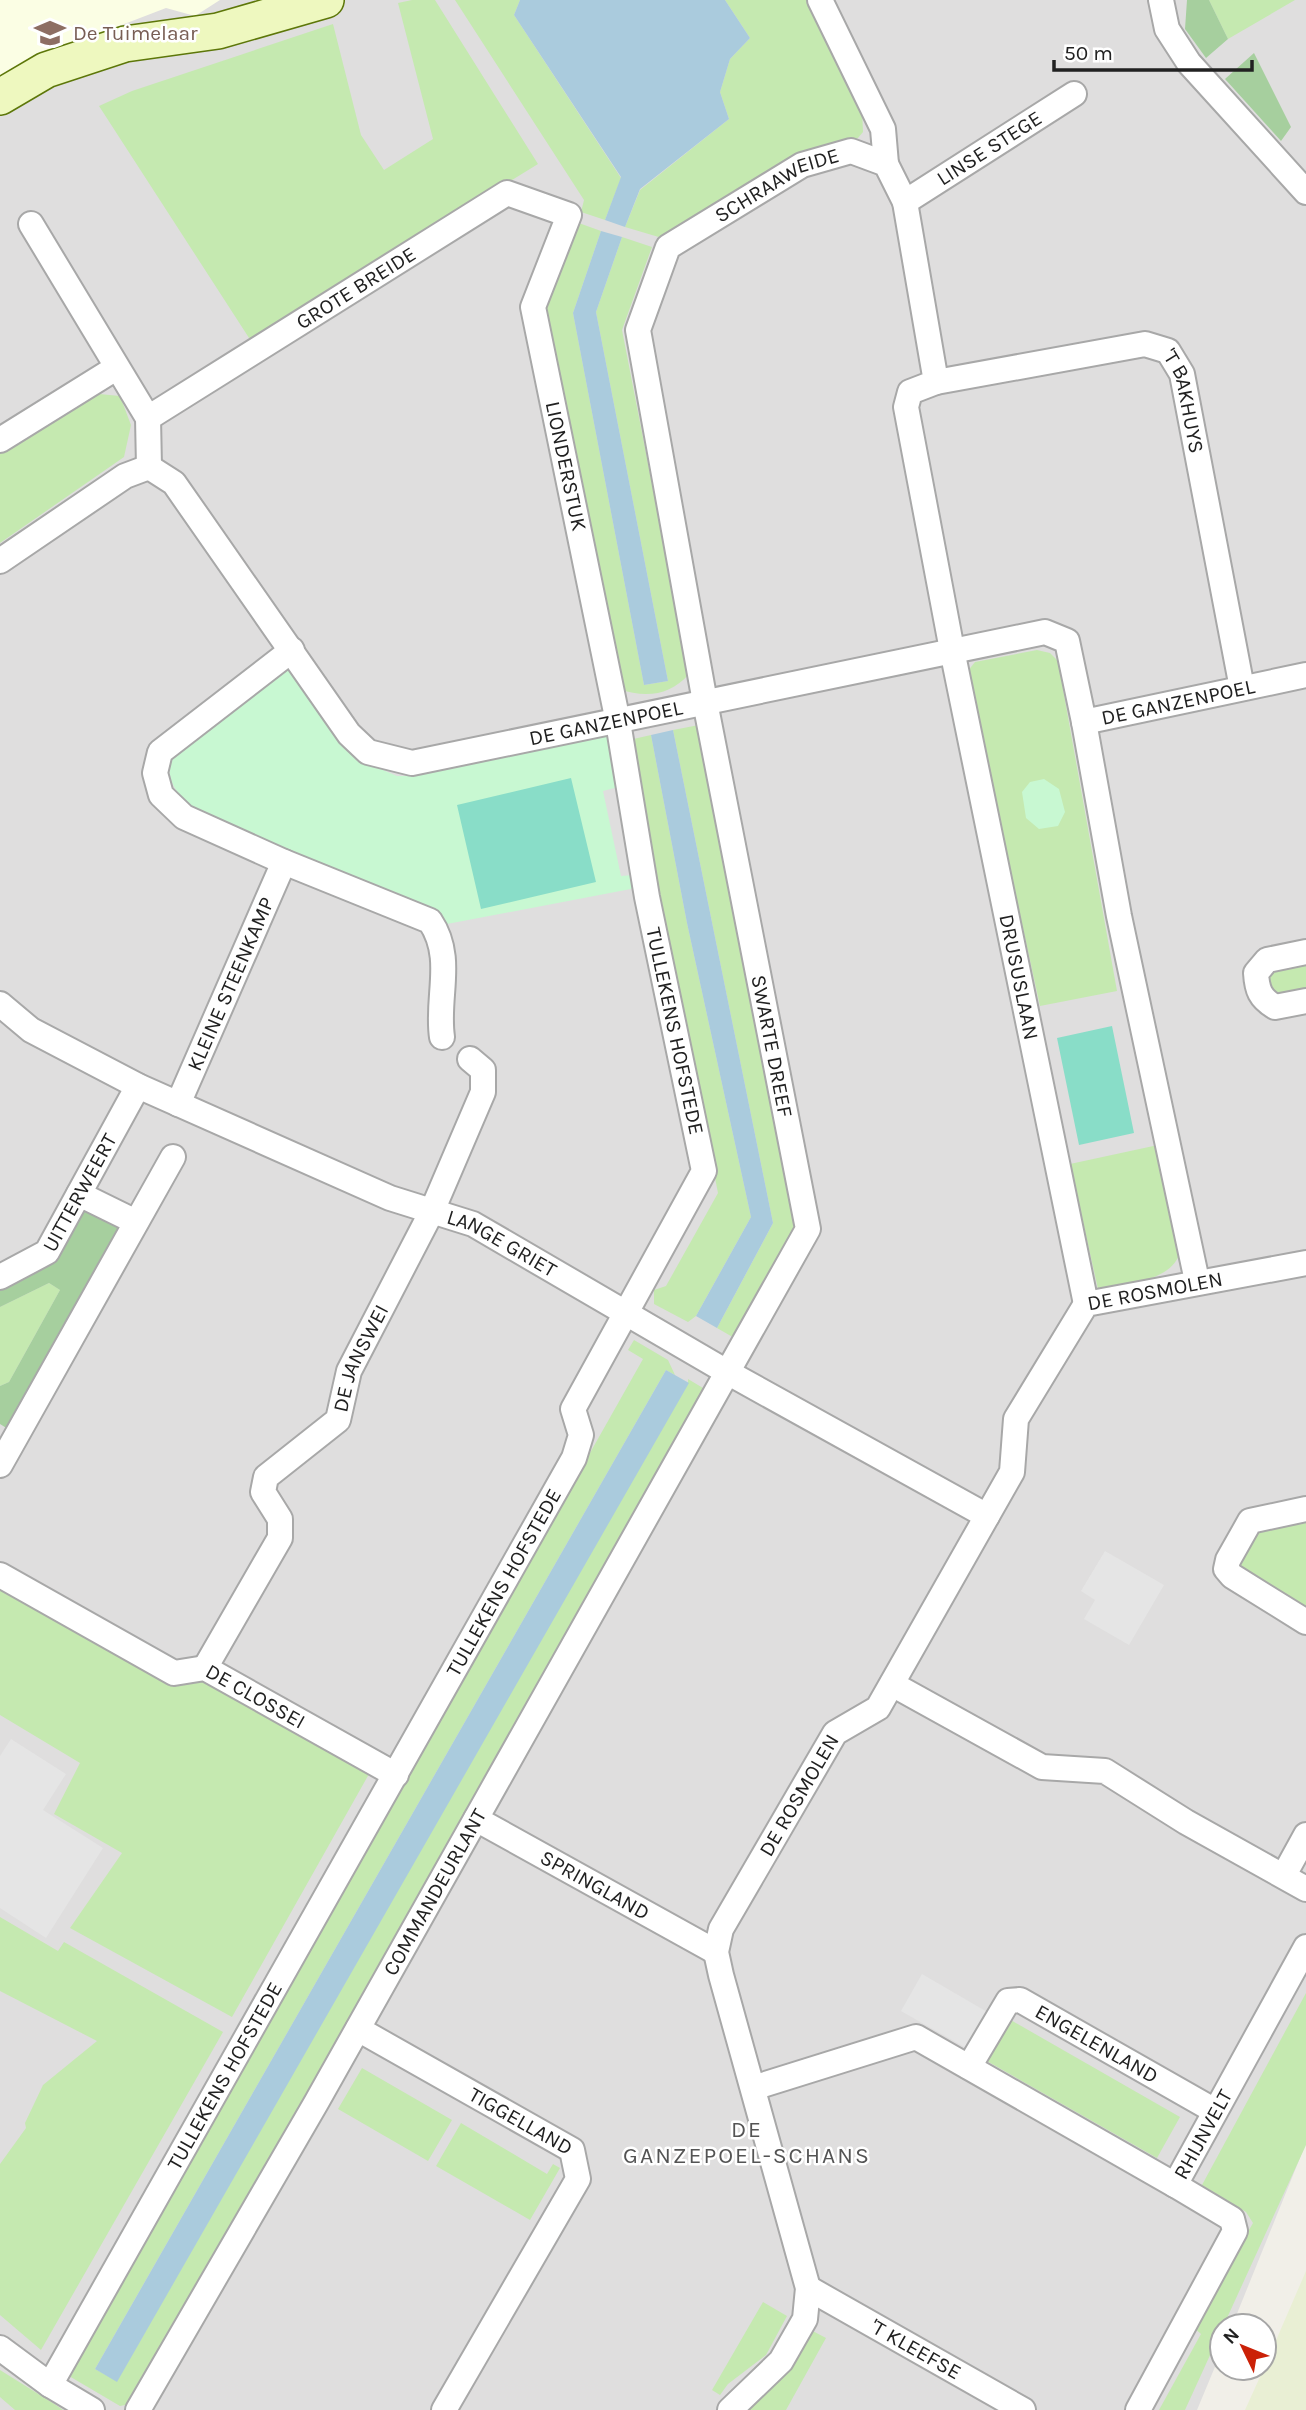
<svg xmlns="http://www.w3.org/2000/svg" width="1306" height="2410" font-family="Karla,sans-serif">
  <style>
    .residential { fill: #dfdede }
    .education { fill: #fbfee4 }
    .farmland { fill: #e9efd4 }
    .grass { fill: #c5e9b0 }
    .forest { fill: #a6cf9e }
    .park { fill: #c8f8d2 }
    .pitch { fill: #89ddc8 }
    .parking { fill: #e5e5e5 }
    .water { fill: #aacbdd }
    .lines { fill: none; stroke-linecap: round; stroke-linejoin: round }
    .street-casing { stroke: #a8a8a8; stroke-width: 28 }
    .secondary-casing { stroke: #5d7709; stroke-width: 38 }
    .street { stroke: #fff; stroke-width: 24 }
    .secondary { stroke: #eef8bf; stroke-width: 35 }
    .labels { text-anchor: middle; stroke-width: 5; stroke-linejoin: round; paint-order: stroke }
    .education-label { font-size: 21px; fill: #785e54; stroke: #fff; text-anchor: start }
    .street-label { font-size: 21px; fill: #212121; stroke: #fff }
    .neighbourhood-label { font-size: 23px; letter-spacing: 2px; fill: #545454; stroke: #fff }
  </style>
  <rect width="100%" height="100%" fill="#f1efe8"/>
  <!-- residential -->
  <path class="residential" d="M0,0H1306V2143L1232,2326H1222V2350L1197,2410H0Z"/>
  <!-- education -->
  <path class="education" d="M0,0H220L195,16L166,8L54,51L0,77Z"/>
  <!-- farmland -->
  <path class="farmland" d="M1306,2271V2410H1245L1264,2368Z"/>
  <!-- grass -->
  <path class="grass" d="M412,0H435L538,164L251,341L99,106L132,91L333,24L361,135L384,170L433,139L398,3Z
    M455,0H520L514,15L621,178L605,220L581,212L584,200Z
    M725,0H807L862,110L863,132L858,138L801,151L662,238L625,227L640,190L729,119L720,92L730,59L750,38Z
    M1209,0H1295L1228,39Z
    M576,222L601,231L573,313L644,685L668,681L596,312L622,237L652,247L622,330L689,674C670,696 645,698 619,689L544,309Z
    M89,393L120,396L131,425L124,457L0,543V451Z
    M1037,650L1050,653L1058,661L1117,991L1040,1006L967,672L975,662Z
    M699,725L799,1222L736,1339L717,1328L773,1223L673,730Z
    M651,735L687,923L751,1217L696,1316L688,1322L654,1304V1290L666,1286L718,1193L629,740Z
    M1306,962V993L1279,999L1270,992L1266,978L1274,969Z
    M1158,1145L1181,1250C1172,1283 1128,1282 1098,1289L1070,1164Z
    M49,1283L60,1290L9,1382L0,1386V1307Z
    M634,1340L668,1360L675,1375L666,1370L95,2369L117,2381L688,1383V1379L708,1391L130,2404L120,2406L69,2376L643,1359L628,1350Z
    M1306,1519V1607L1237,1566L1261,1528Z
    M0,1590L159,1679L188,1683L203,1681L369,1774L232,2017L70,1928L122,1853L54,1814L80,1763L0,1715Z
    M0,1917L58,1951L64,1942L223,2032L41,2350L0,2315V2164L26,2128L25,2123L43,2085L97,2041L0,1991Z
    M1306,1993V2145L1185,2410H1159L1201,2334L1193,2327L1253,2223L1246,2212L1202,2185Z
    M1009,2019L1180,2117L1157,2158L985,2060Z
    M362,2068L452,2120L428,2161L338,2109Z
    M461,2123L547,2174L553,2164L560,2168L530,2220L436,2166Z
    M763,2302L787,2316L766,2355L728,2384L720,2395L712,2390Z
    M807,2328L826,2338L786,2410H746Z
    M0,2370L56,2405L63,2410H15L0,2397Z"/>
  <!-- forest -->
  <path class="forest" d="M1187,0H1209L1228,39L1206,58L1185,29Z
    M1254,53L1291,127L1281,141L1225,79Z
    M83,1211L121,1228L8,1429L0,1424V1386L9,1382L60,1290L49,1283L0,1307V1287L54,1259Z"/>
  <!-- park -->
  <path class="park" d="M294,666L376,767L397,776H414L601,735L610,736L622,786L603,791L621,876L633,875L636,888L447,924L214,823C191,807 159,786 173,755Z
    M1044,779L1059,789L1065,812L1058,826L1039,829L1026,818L1022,792L1030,782Z"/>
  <!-- pitch -->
  <path class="pitch" d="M571,778L596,882L481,909L457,805Z
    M1112,1026L1134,1133L1079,1145L1057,1038Z"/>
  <!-- parking -->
  <path class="parking" d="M1105,1551L1164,1585L1129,1645L1084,1619L1095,1600L1081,1591Z
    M11,1739L66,1774L43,1810L103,1848L46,1938L0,1908V1756Z
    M922,1974L989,2013L968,2049L901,2011Z"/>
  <!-- water -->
  <path class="water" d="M520,0H725L750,38L730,59L720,92L729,119L640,189L625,227L605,220L621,177L514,15Z
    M601,231L622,237L596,312L668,681L644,685L573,313Z
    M673,730L773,1223L717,1328L696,1316L751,1217L687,923L651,735Z
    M666,1370L689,1383L117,2382L95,2369Z"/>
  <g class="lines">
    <defs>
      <g id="street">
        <path d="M820,0L883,129L886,164"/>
        <path d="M1161,0L1167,29L1189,63L1306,192"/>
        <path id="s1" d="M905,202L1074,94"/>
        <path d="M31,224L148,418L149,467"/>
        <path id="s2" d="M936,382L1145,344L1168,351L1182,374L1242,688"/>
        <path d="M0,440L116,368"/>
        <path id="s3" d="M0,561L125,476L149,467L174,483L349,734L368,752L412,763L1045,632L1067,641L1084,722L1306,675"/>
        <path d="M292,650L160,752L155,773L161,795L184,817L284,862L430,921C455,958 436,997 442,1037"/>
        <path d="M1084,722L1119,916L1197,1281"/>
        <path d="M1306,952L1267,960L1256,973C1257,990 1260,998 1275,1007L1306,1001"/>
        <path id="s4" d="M0,1004L31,1030L138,1086L390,1198L473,1224L727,1372L987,1516"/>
        <path id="s5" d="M178,1104L284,862"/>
        <path d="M79,1194L136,1222"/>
        <path id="s6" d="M0,1277L47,1252L138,1086"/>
        <path d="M0,1465L173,1157"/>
        <path d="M1306,1509L1250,1521L1228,1560L1226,1569L1232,1576L1306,1622"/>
        <path id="s7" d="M0,1575L174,1673L205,1668L396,1775"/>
        <path id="s8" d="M205,1668L280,1538V1519L263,1492L266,1477L338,1420L349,1371L432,1211L483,1092V1070L470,1059"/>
        <path d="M892,1684L1042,1767L1105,1771L1186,1822L1306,1889"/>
        <path id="s9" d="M476,1819L716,1952"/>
        <path d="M1284,1875L1306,1835"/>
        <path id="s10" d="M358,2029L572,2150L578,2179L444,2410"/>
        <path id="s11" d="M969,2067L1008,2001L1020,2000L1215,2111"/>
        <path d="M753,2088L916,2037L1175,2185"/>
        <path id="s12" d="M808,2288L1023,2410"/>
        <path d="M0,2348L50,2385L92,2410"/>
        <path id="s13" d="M50,2385L574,1458L581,1435L573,1409L704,1171L647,897L618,722L533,307L569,215L507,193L148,418"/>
        <path id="s14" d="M138,2410L316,2103L808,1229L705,702L638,330L668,247L802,165L851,151L886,164L905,202L936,382L910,392L906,407L952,650L1086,1304"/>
        <path id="s15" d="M730,2410L781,2361L805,2319L808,2288L721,1975L716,1952L721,1929L835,1733L878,1708L1012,1472L1016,1419L1086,1304L1306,1263"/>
        <path id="s16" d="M1138,2410L1235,2231L1232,2219L1175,2185L1306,1947"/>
      </g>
      <path id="secondary" d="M0,97L46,70L125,44L218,31L326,0"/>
    </defs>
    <!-- street casing -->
    <use href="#street" class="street-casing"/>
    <!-- secondary casing -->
    <use href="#secondary" class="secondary-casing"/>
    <!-- street -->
    <use href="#street" class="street"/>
    <!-- secondary -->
    <use href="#secondary" class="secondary"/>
  </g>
  <!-- icons -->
  <defs>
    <symbol id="school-bare" viewBox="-9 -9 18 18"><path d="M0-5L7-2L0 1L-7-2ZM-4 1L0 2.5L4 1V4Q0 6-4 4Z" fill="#8d6e63" stroke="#fff" stroke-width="2.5" paint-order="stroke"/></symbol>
  </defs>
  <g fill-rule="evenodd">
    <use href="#school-bare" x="28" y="11" width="44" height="44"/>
  </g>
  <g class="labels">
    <!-- education labels -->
    <g class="education-label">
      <text x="73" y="40">De Tuimelaar</text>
    </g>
    <!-- street labels -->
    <g class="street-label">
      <text dy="7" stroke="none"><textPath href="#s1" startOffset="100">LINSE STEGE</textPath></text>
      <text dy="7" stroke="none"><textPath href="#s14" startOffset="2487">SCHRAAWEIDE</textPath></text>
      <text transform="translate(356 288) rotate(-32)" y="7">GROTE BREIDE</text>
      <text dy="7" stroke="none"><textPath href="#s2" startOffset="290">'T BAKHUYS</textPath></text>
      <text transform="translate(566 466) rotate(78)" y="7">LIONDERSTUK</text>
      <text dy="7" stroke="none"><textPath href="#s3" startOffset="1433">DE GANZENPOEL</textPath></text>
      <text dy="7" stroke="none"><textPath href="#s3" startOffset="782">DE GANZENPOEL</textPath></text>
      <text dy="7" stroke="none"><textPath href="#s14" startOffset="3456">DRUSUSLAAN</textPath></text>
      <text dy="7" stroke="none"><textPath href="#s5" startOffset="131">KLEINE STEENKAMP</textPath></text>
      <text transform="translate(675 1031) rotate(78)" y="7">TULLEKENS HOFSTEDE</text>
      <text transform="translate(772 1046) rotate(79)" y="7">SWARTE DREEF</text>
      <text dy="7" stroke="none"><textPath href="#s6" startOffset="121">UITTERWEERT</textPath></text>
      <text dy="7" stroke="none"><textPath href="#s4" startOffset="558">LANGE GRIET</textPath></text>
      <text dy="7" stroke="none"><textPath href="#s15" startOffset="1328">DE ROSMOLEN</textPath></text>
      <text dy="7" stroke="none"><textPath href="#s8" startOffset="374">DE JANSWEI</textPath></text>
      <text dy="7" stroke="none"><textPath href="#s13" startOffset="922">TULLEKENS HOFSTEDE</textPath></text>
      <text dy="7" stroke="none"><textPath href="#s7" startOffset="289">DE CLOSSEI</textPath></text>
      <text dy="7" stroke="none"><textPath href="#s15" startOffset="677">DE ROSMOLEN</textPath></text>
      <text dy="7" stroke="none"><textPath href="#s9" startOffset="136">SPRINGLAND</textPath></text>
      <text dy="7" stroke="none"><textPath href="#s14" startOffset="597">COMMANDEURLANT</textPath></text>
      <text dy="7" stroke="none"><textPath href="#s11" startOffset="177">ENGELENLAND</textPath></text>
      <text dy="7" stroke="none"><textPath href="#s13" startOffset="355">TULLEKENS HOFSTEDE</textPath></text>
      <text dy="7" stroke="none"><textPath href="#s10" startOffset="187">TIGGELLAND</textPath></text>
      <text dy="7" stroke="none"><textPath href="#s16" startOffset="340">RHIJNVELT</textPath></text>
      <text dy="7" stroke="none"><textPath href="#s12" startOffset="124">'T KLEEFSE</textPath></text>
    </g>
    <!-- neighbourhood labels -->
    <g class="neighbourhood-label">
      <text x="747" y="2137">DE<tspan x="747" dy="26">GANZEPOEL-SCHANS</tspan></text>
    </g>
  </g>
  <!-- north arrow -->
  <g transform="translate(1243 2347) rotate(313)"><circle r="33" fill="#ffffff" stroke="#a6a6a6" stroke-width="2"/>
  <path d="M0-5L12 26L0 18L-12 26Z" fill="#cb2107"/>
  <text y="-10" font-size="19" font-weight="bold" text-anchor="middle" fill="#212121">N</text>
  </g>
  <!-- scale -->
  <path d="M1054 60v10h198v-10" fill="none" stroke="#212121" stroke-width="3.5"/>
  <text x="1064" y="60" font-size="21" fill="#212121" stroke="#ffffff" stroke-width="5" paint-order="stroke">50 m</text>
</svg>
